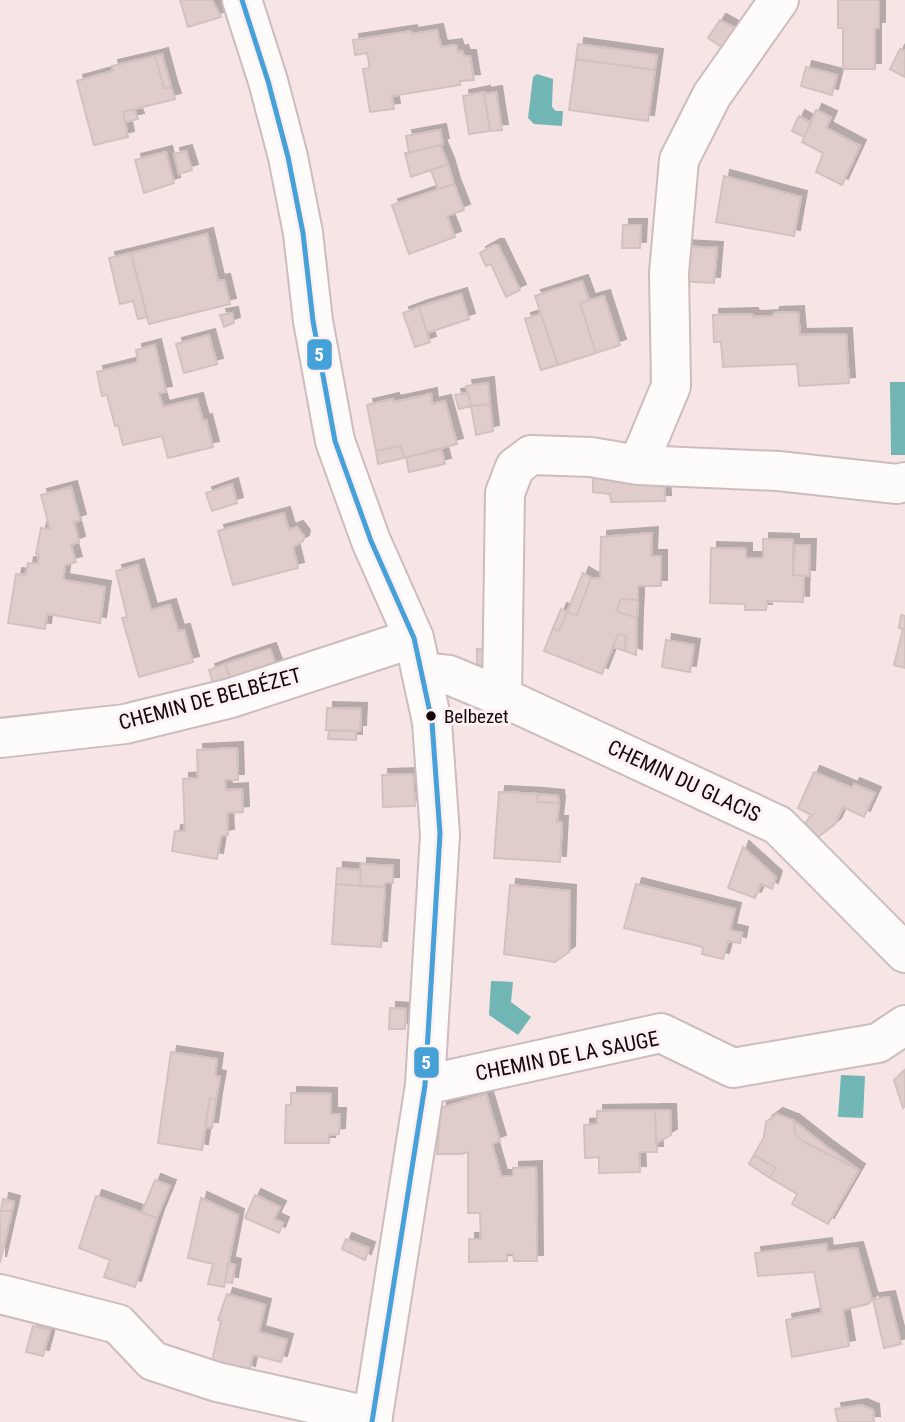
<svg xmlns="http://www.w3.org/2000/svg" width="905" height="1422" font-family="'Roboto Condensed',sans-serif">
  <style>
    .water { fill: #71b5b4 }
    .building { fill: #e0cdcb; stroke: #d2c1bf; stroke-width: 2; filter: url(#shadow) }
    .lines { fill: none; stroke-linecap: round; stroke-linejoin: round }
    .minor-casing { stroke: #cdbcbd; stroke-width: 42 }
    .minor { stroke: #fefbfb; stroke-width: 38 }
    .bus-1-casing { stroke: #fcf1f2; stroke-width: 10 }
    .bus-1 { stroke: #47a1d9; stroke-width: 5 }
    .bus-dot { fill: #160708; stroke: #fcf1f2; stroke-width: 2.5 }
    .labels { text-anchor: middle; stroke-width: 6; stroke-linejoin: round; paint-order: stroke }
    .bus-label { font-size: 19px; fill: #160708; stroke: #fcf1f2; text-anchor: start }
    .street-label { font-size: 21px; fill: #160708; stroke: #fcf1f2 }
    .line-badge { stroke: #fcf1f2; stroke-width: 2.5 }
    .badge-label { font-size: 19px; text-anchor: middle; font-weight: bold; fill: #fff }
  </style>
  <defs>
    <filter id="shadow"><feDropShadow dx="6" dy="-6" stdDeviation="0" flood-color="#0004"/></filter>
  </defs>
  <rect width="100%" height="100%" fill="#f7e5e6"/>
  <!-- water -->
  <path class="water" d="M537,74L553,79L552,107L556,111H563L562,126L534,124L528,118L533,77Z
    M890,382H905V455H891Z
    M491,981L513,982L511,1002L531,1017L518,1035L489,1015Z
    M841,1075L865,1076L863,1118L838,1117Z"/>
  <!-- building -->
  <path class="building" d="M180,0H212L221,17L188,27Z
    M838,0H879V28H875V69H843V28H838Z
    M720,20L744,33L729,52L708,38Z
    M437,30L441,47L456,45L458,52L462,51L464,56H470L474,80L460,81V85L392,96L394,109L370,112L363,69L370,68L367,53L355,55L353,40L411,31L412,34Z
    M578,44L657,55L655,70L576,59Z
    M900,49L905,51V77L890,69Z
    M162,54L171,87L164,88L155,56Z
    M155,56L164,88L171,87L175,99L123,112L128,137L94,145L77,81L113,71L112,66Z
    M576,59L655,70L648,121L569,110Z
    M806,67L837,75L832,95L801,86Z
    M484,92L490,131L469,134L463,96Z
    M496,92L502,130L490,131L484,94Z
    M134,109L138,119L125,122L123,112Z
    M816,110L831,117L826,128L860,146L842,185L816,172L823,153L802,142Z
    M799,116L811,123L804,137L792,131Z
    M440,130L443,144L409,153L406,136Z
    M440,145L448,164L411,177L405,153Z
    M186,151L192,170L179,174L174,154Z
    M166,152L174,183L144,193L135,160Z
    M448,164L454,184L438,189L431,170Z
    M724,176L801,197L794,236L716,222Z
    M454,184L464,210L447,216L455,237L409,254L392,205Z
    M623,225H641L640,248H622Z
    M207,234L218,281L224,280L230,304L149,324L131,253Z
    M494,245H498L520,290L506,297L491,264L486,266L480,253Z
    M679,246L717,248L714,283L677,281Z
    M131,253L147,317L138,319L133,301L120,304L109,258Z
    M582,281L589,300L580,303L596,353L558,365L535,296Z
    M461,294L469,319L427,333L419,307Z
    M604,296L620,345L596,353L580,303Z
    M419,307L430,342L415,347L403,313Z
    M798,312L800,335L846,334L849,383L799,386L797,364L723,367L721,342H714L713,315L752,314L753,317L773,316L774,313Z
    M232,313L234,323L224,327L220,315Z
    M541,314L558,365L541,370L525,319Z
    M209,335L217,364L184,373L176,344Z
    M155,345L166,392L159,393L163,407L197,399L203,421L206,420L213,447L168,458L162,436L123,445L118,425L115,426L107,395L102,396L97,372L138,362L136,350Z
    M488,383L490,404L471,406L466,386Z
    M468,393L471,406L459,409L455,395Z
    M431,394L432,404L445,401L457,444L404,458L401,446L376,451L367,405L393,399L394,402Z
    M490,404L493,431L476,435L471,406Z
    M401,446L404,458L378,464L376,451Z
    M441,448L445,464L409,472L406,457L436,451Z
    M593,470L664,477L665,501L611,502L610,494L593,492Z
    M232,484L237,503L212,511L206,493Z
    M71,487L80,520L74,522L79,542L71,545L76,562L65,565L63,580L105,587L100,623L47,614L45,629L8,623L16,574L26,575L28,563L38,564L39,555L36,554L41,528L50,529L41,495Z
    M284,513L289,530L297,527L304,536L303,541L293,547L298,568L233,585L218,531Z
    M652,533L651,556H661V586H638V600L621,599L616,611L637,618L636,655L625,651L626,636L618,634L602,674L544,651L553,628L559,631L567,612L577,615L591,578H600L601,537Z
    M763,539L793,540V575L804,576L803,602L767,601L766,610H745V604L710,603L711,548L746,549V558H763Z
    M795,545H810L809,576L793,575Z
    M138,565L151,610L170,605L178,631L184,630L193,662L139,677L122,618L127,617L116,571Z
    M583,573L591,578L577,615L567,612Z
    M621,599L638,600L637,618L616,611Z
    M561,609L567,612L559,631L553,628Z
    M901,615L905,616V668L894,665L903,629L899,628Z
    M618,634L626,636L625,651L613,647Z
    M666,640L694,645L690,672L662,667Z
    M270,649L279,673L233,688L225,664Z
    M477,649H488V664L477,665Z
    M225,664L233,688L216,693L209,670Z
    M327,708L361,709L360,731L326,730Z
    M329,731H356V740L328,739Z
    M237,748L238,780H225L226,790L242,789L243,812L227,813L228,835L221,836L217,859L172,851L175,831H185L183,779L198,778L197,750Z
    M814,772L852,788L854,784L875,793L864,817L843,807L835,824L814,840L802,829L811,815L798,808Z
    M413,774L415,806L383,807L382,775Z
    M499,792L538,794L537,802L559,803L557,822H562L560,862L494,858Z
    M538,794L558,796L559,803L537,802Z
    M743,847L776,877L772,889L761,884L755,898L728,888Z
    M361,864L393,866V883H385V887L360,886Z
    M337,868L361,870L360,886L336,884Z
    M336,884L385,887L381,947L332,944Z
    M636,884L735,909L730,930L742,933L740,943L728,941L723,959L702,954L703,947L624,928Z
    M510,885L570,891L569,952L555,962L504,954Z
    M390,1008L406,1009L405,1029H389Z
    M171,1052L217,1059L215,1076L220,1077L216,1099L210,1098L202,1150L158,1143Z
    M905,1070V1106L903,1108L894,1080Z
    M291,1093L331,1094V1114H340L339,1134L329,1135V1143H285L286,1105H291Z
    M486,1094L500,1141L492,1144L501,1176H513V1168L536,1167L537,1261H514L513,1254H507V1261L469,1262V1239H481L480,1213H468V1152L461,1154H437L441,1108Z
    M210,1098L216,1099L212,1128L205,1127Z
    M655,1110L657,1152H639L640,1172L599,1173V1157L585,1158L584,1125L597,1124V1111Z
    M655,1110H670L671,1135L656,1143Z
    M777,1114L794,1121L795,1134L802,1141L859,1170L828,1224L792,1204L797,1194L770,1178L776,1168L754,1155L764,1137L766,1122Z
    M794,1121L826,1146L859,1170L802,1141L795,1134Z
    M754,1155L776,1168L770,1178L749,1164Z
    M155,1180L170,1186L157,1218L142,1212Z
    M255,1195L280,1207L274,1219L283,1223L279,1233L245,1218Z
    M96,1196L157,1218L135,1287L104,1277L110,1260L79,1248Z
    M201,1198L238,1215L224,1287L208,1284L213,1264L188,1258Z
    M3,1199L14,1202L12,1211H1Z
    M0,1211H12L0,1263Z
    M346,1239L369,1248L365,1260L342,1249Z
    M826,1244L827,1252L857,1248L872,1300L868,1304L843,1310L849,1346L792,1357L786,1320L822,1313L814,1272L758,1276L755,1253Z
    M228,1263L235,1265L232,1283L225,1282Z
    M227,1294L265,1305L259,1332L287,1340L281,1362L253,1355L249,1372L212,1361L221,1321L218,1320Z
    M889,1297L901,1344L884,1348L873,1299Z
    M33,1326L50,1330L43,1356L26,1352Z
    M861,1405L873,1410L874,1422H838L835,1409Z"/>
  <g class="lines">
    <defs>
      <path id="minor" d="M242,0L268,81L288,157L303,233L313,321L335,441L371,541L414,638L432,722L440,834L425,1085L372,1422
        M638,465L671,386L669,273L679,160L712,95L779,0
        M421,672L449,675L502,697L778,825L905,953
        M502,697L505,493L515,467L531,455L591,457L638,465L778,471L897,484L905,482
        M0,738L125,724L231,698L414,638
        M425,1085L661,1033L733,1068L878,1043L905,1025
        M0,1294L118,1324L153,1361L217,1382L373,1417"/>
    </defs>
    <!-- minor casing -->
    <use href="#minor" class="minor-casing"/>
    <!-- minor -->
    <use href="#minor" class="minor"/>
    <defs>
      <path id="bus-1" d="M242,0L268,81L288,157L303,233L313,321L335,441L371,541L414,638L432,722L440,834L425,1085L372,1422"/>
    </defs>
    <!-- bus-1 casing -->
    <use href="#bus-1" class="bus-1-casing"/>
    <!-- bus-1 -->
    <use href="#bus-1" class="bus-1"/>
  </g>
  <!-- markers -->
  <circle class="bus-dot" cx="431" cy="716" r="6"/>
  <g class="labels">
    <!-- bus labels -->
    <g class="bus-label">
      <text x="444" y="723">Belbezet</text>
    </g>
    <!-- street labels -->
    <g class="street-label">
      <text transform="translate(210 699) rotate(-15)" y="7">CHEMIN DE BELBÉZET</text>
      <text transform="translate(684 781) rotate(25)" y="7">CHEMIN DU GLACIS</text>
      <text transform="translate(567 1056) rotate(-11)" y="7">CHEMIN DE LA SAUGE</text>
    </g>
  </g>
  <g class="line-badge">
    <rect x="306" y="338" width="27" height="33" rx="7" fill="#47a1d9"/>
    <rect x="413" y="1046" width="27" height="33" rx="7" fill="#47a1d9"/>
  </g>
  <g class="badge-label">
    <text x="319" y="361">5</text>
    <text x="426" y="1069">5</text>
  </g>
</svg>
